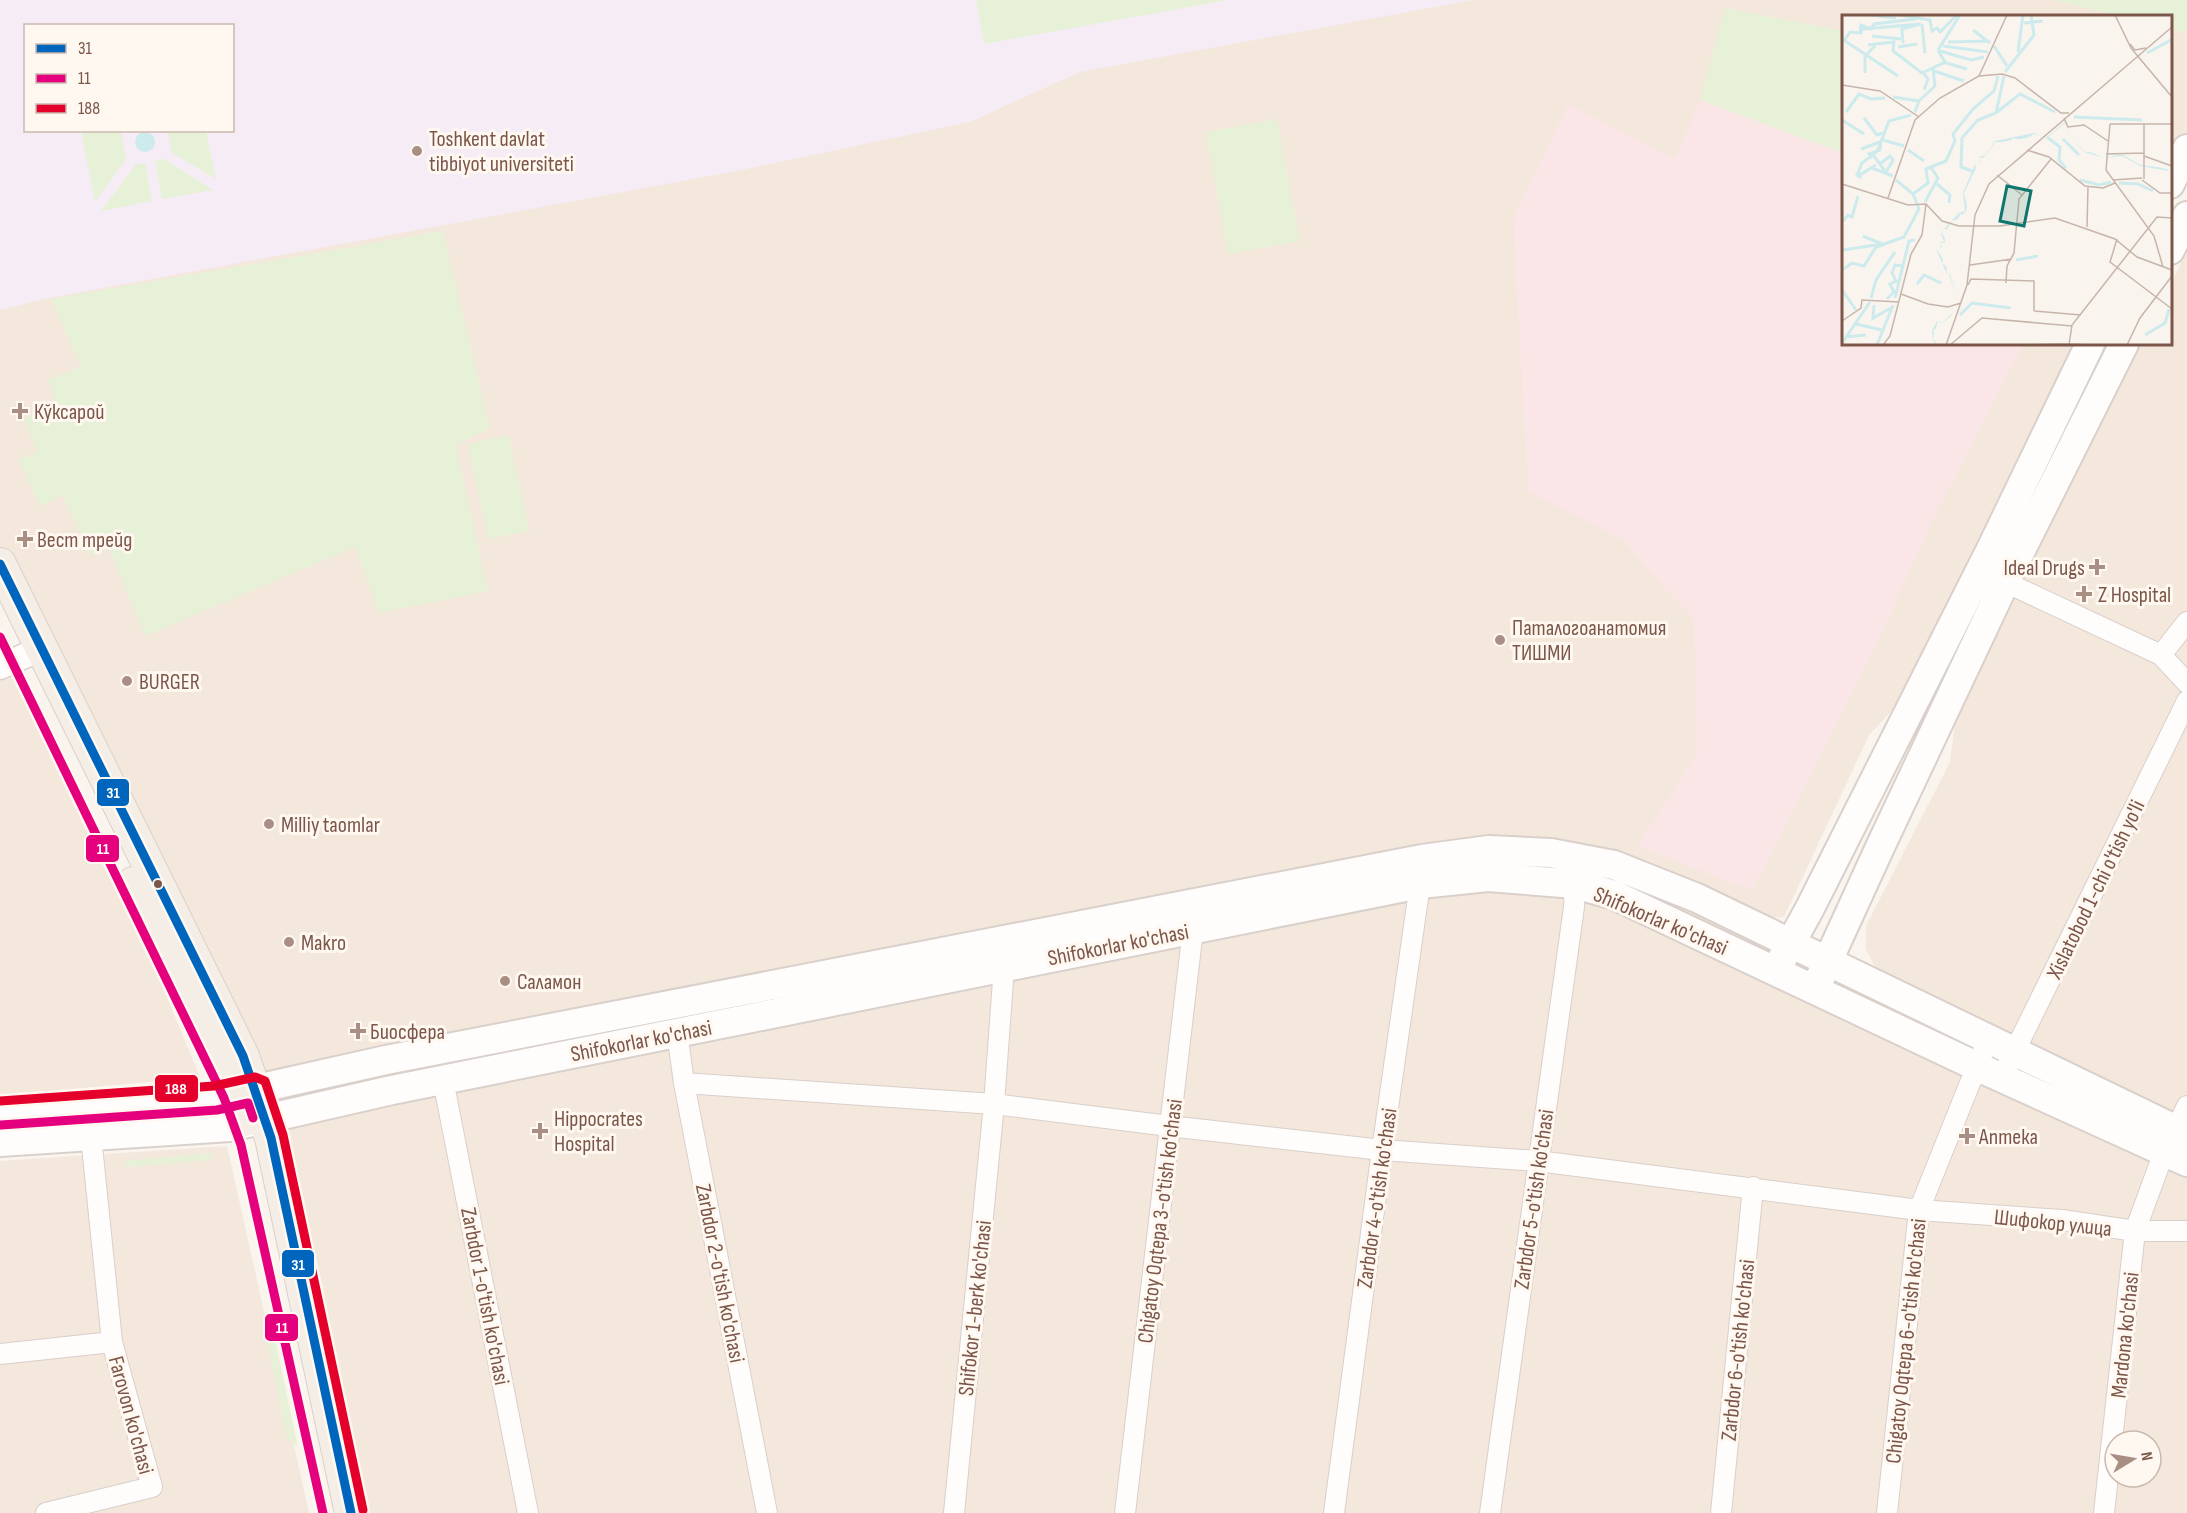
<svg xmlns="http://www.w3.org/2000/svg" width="2187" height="1513" font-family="'Sofia Sans Condensed',sans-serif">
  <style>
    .residential { fill: #f4e7dc; fill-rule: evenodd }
    .education { fill: #f5ecf5; fill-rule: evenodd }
    .medical { fill: #fbe6e7 }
    .green { fill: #e7f1d7 }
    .water { fill: #cdebec }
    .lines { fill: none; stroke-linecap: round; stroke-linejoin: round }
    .minor-casing { stroke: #d9cfca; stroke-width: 22 }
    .tertiary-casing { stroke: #d9cfca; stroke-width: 27 }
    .secondary-casing { stroke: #dad0cb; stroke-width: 32 }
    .primary-casing { stroke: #dbd0ca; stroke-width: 34 }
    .minor { stroke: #fefdfc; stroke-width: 20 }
    .tertiary { stroke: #fefdfc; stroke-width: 24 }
    .secondary { stroke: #fefdfc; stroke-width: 28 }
    .primary { stroke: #f4eee6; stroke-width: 32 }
    .bus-1-casing { stroke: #fff8f1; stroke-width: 14 }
    .bus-2-casing { stroke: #fff8f1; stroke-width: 14 }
    .bus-3-casing { stroke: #fff8f1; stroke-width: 14 }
    .bus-1 { stroke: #0065bd; stroke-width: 9 }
    .bus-2 { stroke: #e5007d; stroke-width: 9 }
    .bus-3 { stroke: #e4002b; stroke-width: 9 }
    .poi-dot { fill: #a88e83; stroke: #fff8f1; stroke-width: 2 }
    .bus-dot { fill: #7c5749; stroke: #fff8f1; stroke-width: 2 }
    .labels { text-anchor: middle; stroke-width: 6; stroke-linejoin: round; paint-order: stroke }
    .poi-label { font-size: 22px; fill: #7c5749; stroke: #fff8f1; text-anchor: start }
    .street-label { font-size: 22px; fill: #7c5749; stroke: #fff8f1 }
    .inset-river { fill: none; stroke: #cdebec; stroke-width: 3 }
    .inset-road { fill: none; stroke: #c7b5ac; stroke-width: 1.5 }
    .view { fill: #0f766e; fill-opacity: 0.15; stroke: #0f766e; stroke-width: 3 }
    .inset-edge { fill: none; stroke: #7c5749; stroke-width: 3 }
    .line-badge { stroke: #fff8f1; stroke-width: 2 }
    .badge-label { font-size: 16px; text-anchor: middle; font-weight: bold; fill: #fff }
  </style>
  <rect width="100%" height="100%" fill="#f9f4ee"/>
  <!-- residential -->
  <path class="residential" d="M0,0H2187V167L2171,157L2170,16H1844V344H2073L1897,705L1869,735L1784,917L1746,920L1898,981L1875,967L1866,949V926L1950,762L1956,716L2141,344H2170L2171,284L2187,250V1513H361L280,1126L1408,863L269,1076L253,1068L0,551ZM26,26H232V130H26ZM2115,1441H2151V1477H2115Z
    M0,640L159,978L200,1077L0,1096Z
    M227,1146L309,1513H0V1161Z"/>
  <!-- education -->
  <path class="education" d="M0,0H1473L1080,72L970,122L737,171L49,298L0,310ZM26,26H232V130H26Z"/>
  <!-- medical -->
  <path class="medical" d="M1700,100L1843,150L1844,344H2024L1933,519L1876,646L1752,891L1637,846L1697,753L1694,620L1622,540L1528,492L1513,220L1568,104L1675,159Z"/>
  <!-- green -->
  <path class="green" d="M976,0H1228L984,44Z
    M2052,0H2187V29L2183,32L2171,29L2170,16H2120Z
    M1725,8L1843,31V153L1700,100Z
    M1277,119L1300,241L1228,254L1206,132Z
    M118,130L121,132L126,159L95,202L81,131Z
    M168,131H206L216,179L172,153Z
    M164,159L213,190L162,199L155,161Z
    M145,163L152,201L101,211L136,164Z
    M443,231L490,428L456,445L488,591L379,613L355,547L145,636L109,548L90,555L63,496L40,506L18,459L37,452L24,419L56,404L48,380L81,367L51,299Z
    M509,435L529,531L488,539L468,444Z
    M211,1153V1160L127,1167L123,1161Z
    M270,1316L298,1447L287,1437L264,1326Z"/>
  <!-- water -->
  <path class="water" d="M135 142a10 10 0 1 1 20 0a10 10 0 1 1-20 0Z"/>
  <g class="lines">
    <defs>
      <path id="minor" d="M2005,582L2161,655L2187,683
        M2161,655L2187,622
        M677,1032L684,1083L767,1513
        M2002,1077L2187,701
        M443,1080L528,1513
        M684,1083L994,1104L1169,1126L1382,1150L1538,1161L1919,1210L2062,1220L2135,1231H2187
        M0,1354L112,1342
        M46,1513L152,1487L112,1342L91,1136
        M954,1513L994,1104L1004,967
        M1125,1513L1193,929
        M1334,1513L1382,1150L1420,884
        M1490,1513L1574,907L1575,884
        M1721,1513L1753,1187
        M1887,1513L1919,1210L1970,1083L1978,1067L1987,1039
        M2104,1513L2135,1231L2160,1163L2187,1106"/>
      <path id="tertiary" d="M0,667L42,648"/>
      <path id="secondary" d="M2170,184L2187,149
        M2170,250L2187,216
        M1782,959L1810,908L1992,547L2090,344
        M1821,976L1881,845L2005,582L2124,344
        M0,1113L216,1098L386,1060L1422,859L1489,850L1551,853L1614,865L1697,898L2187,1135
        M0,1142L230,1127L392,1090L1420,884L1488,877L1575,884L1614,895L1978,1067L2187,1162"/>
      <path id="primary" d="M0,564L243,1056L271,1138L351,1513
        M133,883L235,1093L245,1120"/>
    </defs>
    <!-- minor casing -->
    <use href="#minor" class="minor-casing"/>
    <!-- tertiary casing -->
    <use href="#tertiary" class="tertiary-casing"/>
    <!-- secondary casing -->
    <use href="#secondary" class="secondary-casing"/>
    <!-- primary casing -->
    <use href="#primary" class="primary-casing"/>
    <!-- minor -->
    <use href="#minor" class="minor"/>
    <!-- tertiary -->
    <use href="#tertiary" class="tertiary"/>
    <!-- secondary -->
    <use href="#secondary" class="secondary"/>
    <!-- primary -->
    <use href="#primary" class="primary"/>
    <defs>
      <path id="bus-1" d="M0,564L243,1056L271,1138L351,1513"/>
      <path id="bus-2" d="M0,637L224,1098L241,1145L323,1513
        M1,1125L217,1110L248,1103L253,1118"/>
      <path id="bus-3" d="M0,1101L214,1086L255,1077L265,1081L283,1135L363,1510"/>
    </defs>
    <!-- bus-1 casing -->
    <use href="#bus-1" class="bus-1-casing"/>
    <!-- bus-2 casing -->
    <use href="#bus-2" class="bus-2-casing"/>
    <!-- bus-3 casing -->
    <use href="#bus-3" class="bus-3-casing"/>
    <!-- bus-1 -->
    <use href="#bus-1" class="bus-1"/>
    <!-- bus-2 -->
    <use href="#bus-2" class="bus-2"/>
    <!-- bus-3 -->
    <use href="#bus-3" class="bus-3"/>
  </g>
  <!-- markers -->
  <g class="poi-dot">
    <circle cx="417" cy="151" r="6"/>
    <path d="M17 402h6v6h6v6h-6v6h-6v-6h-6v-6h6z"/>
    <path d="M22 530h6v6h6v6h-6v6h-6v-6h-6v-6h6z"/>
    <path d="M2094 558h6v6h6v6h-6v6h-6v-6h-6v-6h6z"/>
    <path d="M2081 585h6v6h6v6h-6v6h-6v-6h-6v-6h6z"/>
    <circle cx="1500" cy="640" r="6"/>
    <circle cx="127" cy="681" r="6"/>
    <circle cx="269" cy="824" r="6"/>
    <circle cx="289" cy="942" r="6"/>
    <circle cx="505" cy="981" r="6"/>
    <path d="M355 1022h6v6h6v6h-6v6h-6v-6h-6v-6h6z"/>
    <path d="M537 1122h6v6h6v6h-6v6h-6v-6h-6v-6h6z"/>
    <path d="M1964 1127h6v6h6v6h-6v6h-6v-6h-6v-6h6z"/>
  </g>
  <circle class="bus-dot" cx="158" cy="884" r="5"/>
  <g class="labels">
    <!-- poi labels -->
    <g class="poi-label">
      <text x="429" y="146">Toshkent davlat<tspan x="429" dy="25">tibbiyot universiteti</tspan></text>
      <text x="34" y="419">Кўксарой</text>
      <text x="37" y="547">Вест трейд</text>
      <text x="2085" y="575" text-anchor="end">Ideal Drugs</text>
      <text x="2098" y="602">Z Hospital</text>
      <text x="1512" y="635">Паталогоанатомия<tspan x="1512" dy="25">ТИШМИ</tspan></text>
      <text x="139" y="689">BURGER</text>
      <text x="281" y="832">Milliy taomlar</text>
      <text x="301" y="950">Makro</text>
      <text x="517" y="989">Саламон</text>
      <text x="370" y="1039">Биосфера</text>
      <text x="554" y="1126">Hippocrates<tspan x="554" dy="25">Hospital</tspan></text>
      <text x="1979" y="1144">Аптека</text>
    </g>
    <!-- street labels -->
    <g class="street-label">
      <text transform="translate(2095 889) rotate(-64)" y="8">Xislatobod 1-chi o'tish yo'li</text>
      <text transform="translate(1661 920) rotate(23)" y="8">Shifokorlar ko'chasi</text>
      <text transform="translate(1118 944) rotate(-11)" y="8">Shifokorlar ko'chasi</text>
      <text transform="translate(641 1040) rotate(-11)" y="8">Shifokorlar ko'chasi</text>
      <text transform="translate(1376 1198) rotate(-82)" y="8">Zarbdor 4-o'tish ko'chasi</text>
      <text transform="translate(1533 1199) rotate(-82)" y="8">Zarbdor 5-o'tish ko'chasi</text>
      <text transform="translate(1159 1221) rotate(-83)" y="8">Chigatoy Oqtepa 3-o'tish ko'chasi</text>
      <text transform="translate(2053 1222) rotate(6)" y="8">Шифокор улица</text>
      <text transform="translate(721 1273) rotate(79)" y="8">Zarbdor 2-o'tish ko'chasi</text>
      <text transform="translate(486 1296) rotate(79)" y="8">Zarbdor 1-o'tish ko'chasi</text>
      <text transform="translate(974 1308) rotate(-84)" y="8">Shifokor 1-berk ko'chasi</text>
      <text transform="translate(2124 1335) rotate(-84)" y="8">Mardona ko'chasi</text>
      <text transform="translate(1905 1341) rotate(-84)" y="8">Chigatoy Oqtepa 6-o'tish ko'chasi</text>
      <text transform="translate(1737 1350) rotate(-84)" y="8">Zarbdor 6-o'tish ko'chasi</text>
      <text transform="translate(132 1415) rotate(75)" y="8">Farovon ko'chasi</text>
    </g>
  </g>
  <!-- overview -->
  <g transform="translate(1842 15)">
    <rect width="330" height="330" fill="#f9f4ee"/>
    <path d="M223,107L227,117L229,123L243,137H248L262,143L276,140H281L298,150L315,152L325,154L327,156L298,151L280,141L262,143L242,137L229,123L223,108L205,123L192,119L187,122L180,124H173L171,123L169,125L160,127H153L143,141L140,143H136L138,147V149H133L134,153L122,178L125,191L124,196L120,200L118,199L117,202L116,204L110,206L105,214H102L100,219L103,223V227L102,228H98L100,231V233L94,234L100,242L101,246L100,248L104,251L105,255L104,258L108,259L113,275L110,300L102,307H99L96,306L94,313L91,316L92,319L91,324L94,327V330L91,325L90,316L95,306H96L101,307L110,299L113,276L107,259L104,257L94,234L99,233L98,227H102L99,219L102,214L117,198L123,196L121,178L133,149H138L136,143L143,140L153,126L192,118L204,123Z" fill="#cdebec"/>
    <path class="inset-river" d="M28,0L54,3M58,0L88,5L90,16L95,13L98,17L115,0M182,8L201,6M80,9L83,38M131,15L148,28M18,16L19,10L29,14L32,9L74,4M30,21L59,24M0,24L56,61M2,26L8,17L19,18L20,14L79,9M106,27L145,26M61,28L60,14L78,9M26,30L52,27L51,36L80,58L103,47L96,35M101,31L146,37M152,31L165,51M56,32L75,29M96,35L118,0M98,36L129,45L142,42M176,37L181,0M305,38L329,25M104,48L125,54M92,56L122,66M163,57L192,20L189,0M23,58V41L33,31M82,75L86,64L82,59M51,82L77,86M4,97L17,79L29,84L43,83M73,97L77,86L93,71L91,54M155,97L178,79L213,97M232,102L300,105M22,103L35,120L41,118M0,105L22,119M205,122L218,132L217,145L224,153M221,124L237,140M41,125L62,131M19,134L38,127M66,135L82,146M34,137L29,142L27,139L38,135L39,128M35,137L47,106L69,100M32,141L43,156M39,148L48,141L51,145L44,157M30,153L51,161M130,156L119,152L120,123L136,105L154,98L162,61M16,161L34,150M19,163L15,160L20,148L28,142M54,165L71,179M238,165L257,170L269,167M277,168L296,169L311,176M95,169L108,180L107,188M83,187L96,163L88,151M0,207L6,200L10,202L16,181M21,221L40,229M1,235L40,229M174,245L196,241M0,255L10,248L22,251L34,232L62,222L77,194L71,179L86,168L84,154L104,146L113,126L111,119L131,94L152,76L156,61M75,269L82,260L99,268M0,275L14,295M29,283L34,265L53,237M53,283L67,226L73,225M45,284L52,277L48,269L54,266L50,258L53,250L60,251M32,290L31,303L49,293M118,300L130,288L169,293M14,309L40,315M303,320L323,308L327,294M3,322L24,320M0,328L28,287M35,330L51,290"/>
    <path class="inset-road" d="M273,0L289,33L330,82M288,29L293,35L304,33M137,61L160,59L173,63L219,98H227M0,70L38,76L77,102M222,103L226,112L242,110L266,126M268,109L264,155L312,221L321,252M268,109H330M302,109V164M185,135L207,142L243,171L261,173L273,168M264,139L302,138M302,141L330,151M155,160L180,180M271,165L300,163M300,165L318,178H330M0,169L66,190L84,189L100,206L117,211H158L213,203L273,224L295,242L330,255M46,183L73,105L98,83L137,61L165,0M245,212L246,172M275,224L268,247L330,294M128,250L170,244M164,268L165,251L172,238L177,184L209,144M126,270L129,264L192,266V296M59,279L86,289L106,292L119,288M192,296L239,300M0,306L19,293L20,285L57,287M227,329L250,330M41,330L48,321L69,239L80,220L84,189M104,330L125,270L133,200L147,169L330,12M108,330L140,303L230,311M183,330L227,329M227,330L230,310L315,202L330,203M285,330L298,303L330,261"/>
    <path class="view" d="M165,171L189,176L182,211L158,206Z"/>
    <rect width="330" height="330" class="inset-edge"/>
  </g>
  <g class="line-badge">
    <rect x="96" y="778" width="34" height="29" rx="6" fill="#0065bd"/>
    <rect x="85" y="834" width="35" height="29" rx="6" fill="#e5007d"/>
    <rect x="154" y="1074" width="45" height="29" rx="6" fill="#e4002b"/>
    <rect x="281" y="1249" width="34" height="29" rx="6" fill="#0065bd"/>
    <rect x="264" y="1313" width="35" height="29" rx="6" fill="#e5007d"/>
  </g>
  <g class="badge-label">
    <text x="113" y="798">31</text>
    <text x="103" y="854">11</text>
    <text x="176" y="1094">188</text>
    <text x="298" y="1270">31</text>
    <text x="282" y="1333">11</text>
  </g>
  <!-- legend -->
  <rect x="24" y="24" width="210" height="108" fill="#fff8f1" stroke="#cbb8ae" stroke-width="1.5"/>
  <rect x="36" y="44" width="30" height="9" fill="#0065bd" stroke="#cbb8ae" stroke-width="1.5"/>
  <text x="78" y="54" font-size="18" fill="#7c5749">31</text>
  <rect x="36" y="74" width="30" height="9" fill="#e5007d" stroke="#cbb8ae" stroke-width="1.5"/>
  <text x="78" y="84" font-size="18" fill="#7c5749">11</text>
  <rect x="36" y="104" width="30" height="9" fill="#e4002b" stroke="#cbb8ae" stroke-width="1.5"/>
  <text x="78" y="114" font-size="18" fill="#7c5749">188</text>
  <!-- north arrow -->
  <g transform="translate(2133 1459) rotate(79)"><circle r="28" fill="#fff8f1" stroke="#cbb8ae" stroke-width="1.5"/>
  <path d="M0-4.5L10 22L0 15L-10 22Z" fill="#a88e83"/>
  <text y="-9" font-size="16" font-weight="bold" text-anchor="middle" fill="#7c5749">N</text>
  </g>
</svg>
